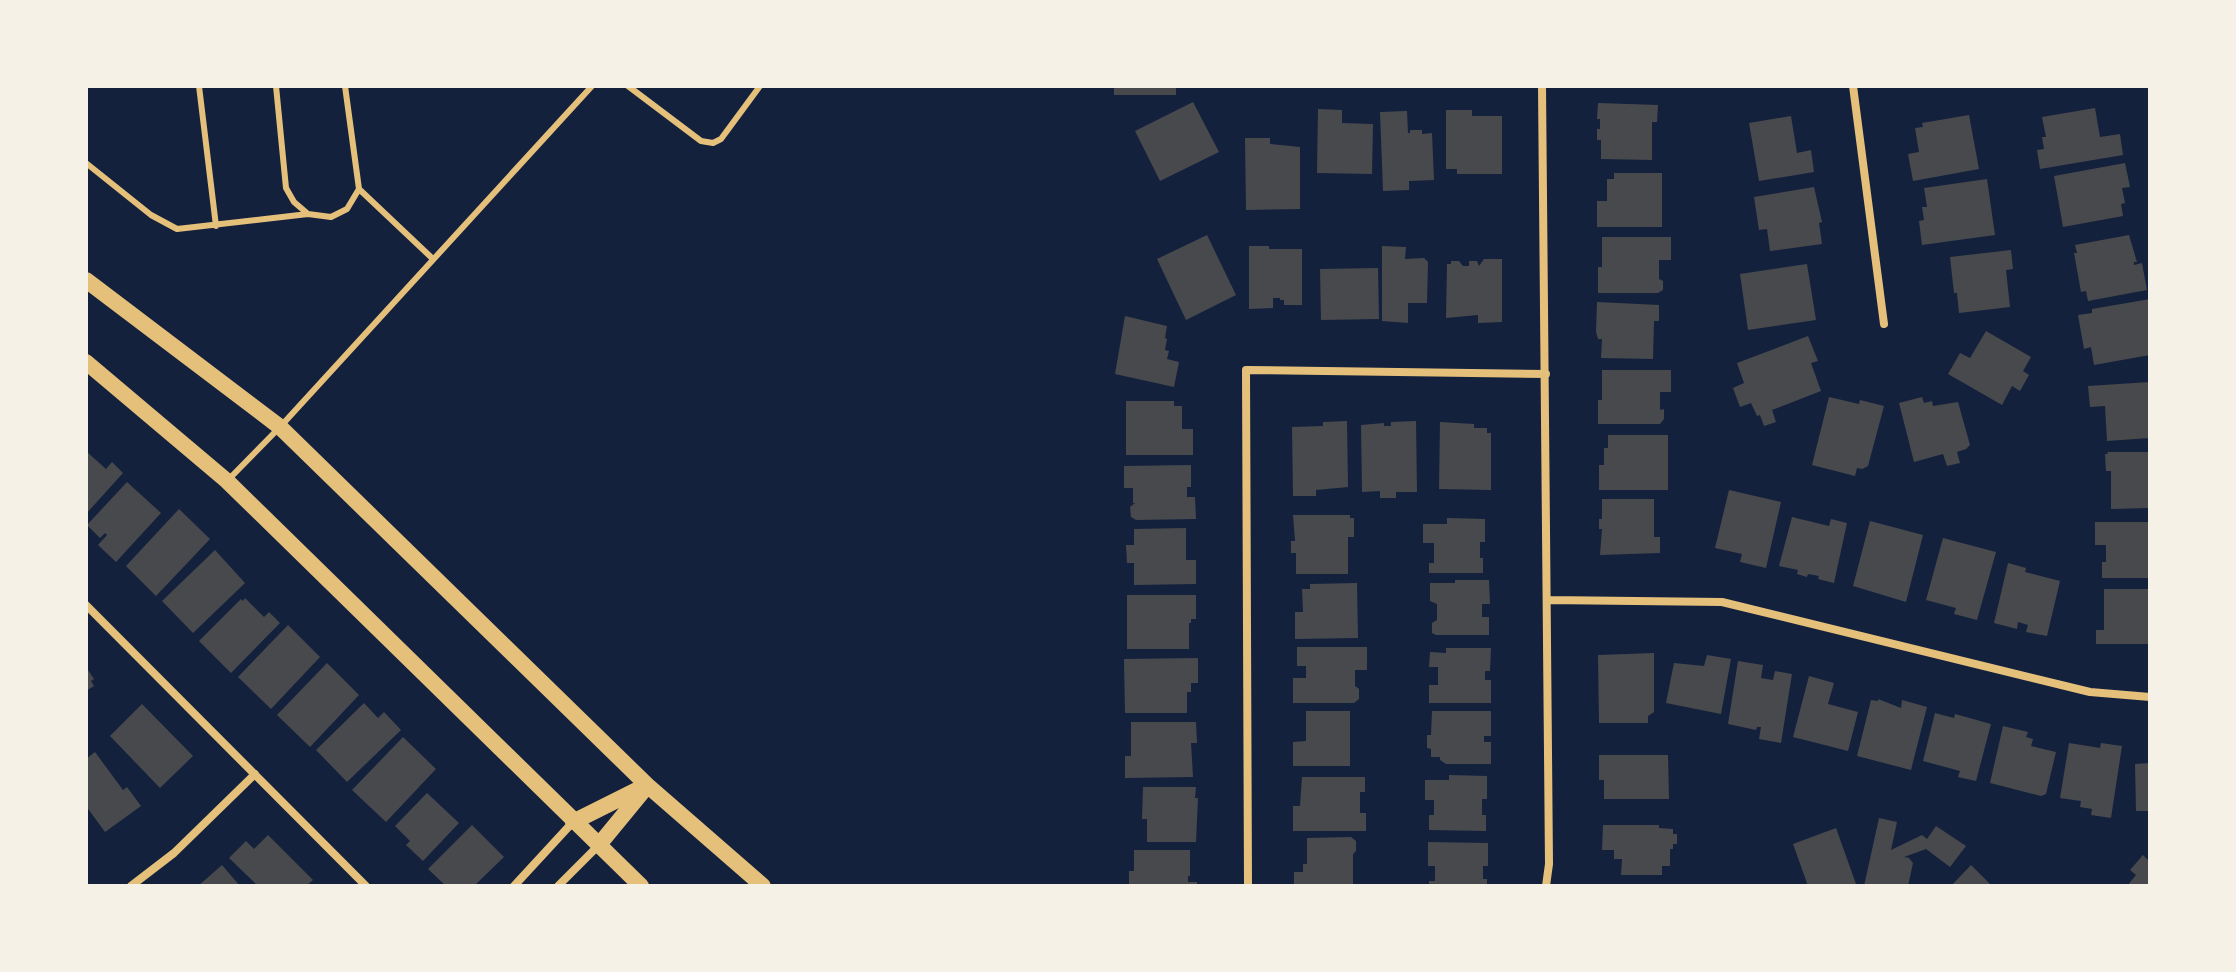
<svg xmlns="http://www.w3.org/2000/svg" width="2236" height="972" font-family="'PT Sans',sans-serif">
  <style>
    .building { fill: #48494c }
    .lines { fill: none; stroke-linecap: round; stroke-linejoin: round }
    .service { stroke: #e5c07b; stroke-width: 6 }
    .minor { stroke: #e5c07b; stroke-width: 8 }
    .secondary { stroke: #e5c07b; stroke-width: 16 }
  </style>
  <rect width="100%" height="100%" fill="#14213d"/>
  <!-- building -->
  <path class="building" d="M1114,86H1176V95H1114Z
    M1193,102L1219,152L1160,181L1135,131Z
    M1598,103L1658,105L1657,122H1652V160L1601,159V140H1597V129H1600V119H1597Z
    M2095,108L2100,137L2120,134L2123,155L2040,169L2037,150L2044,149L2042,137H2046L2042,117Z
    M1318,109L1342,110V123L1373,124L1372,174L1317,173Z
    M1446,110H1472V116H1502V174H1457V169H1446Z
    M1407,111L1408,133H1410V130H1422V134L1432,133L1434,180L1409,181V190L1383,191L1380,112Z
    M1969,115L1979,169L1913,181L1908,154L1919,152L1915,128L1923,127L1922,123Z
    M1791,116L1797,153L1811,150L1814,172L1759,181L1749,123Z
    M1245,138H1270V144L1300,147V209L1246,210Z
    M2125,163L2130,187L2122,188L2125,203L2121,204L2123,216L2063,227L2054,176Z
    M1614,173H1662V227H1597V201H1607V179H1614Z
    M1987,179L1995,235L1922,245L1919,221L1924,220L1922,207H1927L1924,188Z
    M1814,187L1822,222L1819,223L1822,244L1770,251L1767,229L1759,230L1754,197Z
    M1207,235L1236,295L1186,320L1157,259Z
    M2129,235L2137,262H2134V265L2142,263L2147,290L2088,301L2086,291L2081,292L2074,253H2077L2075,245Z
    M1602,237H1671V260H1659V279L1663,281V290L1658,293H1598V267H1602Z
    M1249,246H1269V249H1302V305H1284V300H1280V298H1273V308L1249,309Z
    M1382,246L1406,247L1405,259L1424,258L1428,262L1427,303H1408V323L1382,321Z
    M2011,250L2013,269L2006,270L2010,307L1959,313L1957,293H1954L1950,257Z
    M1484,259H1502V322L1478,323V315L1446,318L1447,264H1451V261H1459L1463,266H1469V261H1477L1479,266Z
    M1807,264L1816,320L1748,330L1740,274Z
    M1378,268L1379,319L1321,320L1320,269Z
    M2150,299V355L2094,365L2091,347L2084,349L2078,315L2092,313V309Z
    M1597,302L1659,305V321H1654L1653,359L1601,358L1602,339H1598L1596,332Z
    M1125,316L1167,326L1165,338L1167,339L1165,350L1169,351L1167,359L1179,362L1174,387L1115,374Z
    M1986,331L2031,357L2023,371L2029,375L2020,391L2012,386L2002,405L1948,374L1960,353L1970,358Z
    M1808,336L1818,361L1811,363L1821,391L1772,410L1776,422L1764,426L1760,415L1757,416L1751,403L1740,407L1733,388L1744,383L1737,363Z
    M1602,370H1671V392H1660V410L1664,409V419L1660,424H1598V400H1602Z
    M2150,382V438L2107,441L2105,406L2090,407L2088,386Z
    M1829,397L1859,404L1860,400L1884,406L1868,466L1862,469L1857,468L1855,476L1812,465Z
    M1922,397L1924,403L1932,401L1933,406L1958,402L1970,445L1966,449L1957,452L1960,463L1947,466L1943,454L1914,462L1899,403Z
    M1126,401H1174V406H1182V429H1193V455H1126Z
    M1347,421L1348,487L1316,490V496H1293L1292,427L1323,426V422Z
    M1416,421L1417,492H1396V498H1380V491L1362,492L1361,425L1384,423V426H1391V422Z
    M1440,422L1474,424V428H1487V433H1491V490L1439,489Z
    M1608,435H1668V490H1599V465H1604V448H1608Z
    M86,451L106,469L112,462L123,473L86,514Z
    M2107,452H2150V508L2111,509V471H2106L2105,454H2108Z
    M1191,465V487H1187V497H1195L1196,519L1136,520L1131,517L1130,507L1135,503H1133V488H1124V466Z
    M127,482L161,513L116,562L98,545L107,535L105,533L100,538L87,525Z
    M1729,490L1781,502L1766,568L1740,562L1742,554L1715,548Z
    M1602,499H1654V537H1660V553L1600,555L1602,529H1599V519H1602Z
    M179,509L210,539L156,596L126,566Z
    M1293,515H1350V518H1354V537H1348V574H1296V553H1291V541H1295Z
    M1792,517L1829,526L1831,519L1847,523L1834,583L1818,579L1819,576L1808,574L1807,577L1797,574L1798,570L1779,566Z
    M1447,518L1485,519V542H1480V558H1483V573H1429V563H1434V543H1423V524H1447Z
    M1870,521L1923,535L1906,602L1853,586Z
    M2095,522H2150V578H2102V562H2106V545H2095Z
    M1186,528V560H1196V584L1134,585V563H1127L1126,545H1134V529Z
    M1943,538L1996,552L1977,620L1954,614L1956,608L1926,600Z
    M215,550L245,583L193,633L162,601Z
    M2008,563L2026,568L2025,572L2060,581L2047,636L2026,632L2028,625L2018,622L2017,629L1994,623Z
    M1455,580H1489L1490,604H1482V617H1489V635H1436L1432,633V623L1437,620V604L1430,601V583H1455Z
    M1357,583L1358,638L1295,639V612H1303L1302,589H1310V584Z
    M2104,589H2150V644H2096V630H2104Z
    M1127,595H1196V619H1191V623H1189V649H1127Z
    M245,598L264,617L269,612L280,623L231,673L199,641L241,599L243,601Z
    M288,625L320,657L271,709L238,677Z
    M1297,647H1367V670H1355V686L1359,689V699L1354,703H1293V678H1306V666H1297Z
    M1446,648H1491L1490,671H1485V680H1491V703H1429V685H1438V667H1429L1430,652L1446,653Z
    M1654,653V712L1648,716V723H1599L1598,655Z
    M1707,655L1731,659L1721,714L1666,703L1674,663L1704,666Z
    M1198,658V683H1191V692H1187V713H1125L1124,659Z
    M1738,661L1763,665L1761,678L1773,680L1775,671L1792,674L1781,743L1759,739L1761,727H1757L1756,730L1728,724Z
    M327,663L359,695L310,747L277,715Z
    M86,667L94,679L91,681L94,686L86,691Z
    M1809,676L1834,683L1828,704L1858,712L1848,751L1793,737Z
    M1878,699L1901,708L1902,700L1927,707L1911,770L1857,756L1871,700L1878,701Z
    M364,703L378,718L384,712L401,730L347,782L316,750Z
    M142,704L193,756L160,788L110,736Z
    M1306,711H1350V766H1293V742L1306,741Z
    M1432,711H1491V736H1484V742H1491V764H1446L1440,760V757H1431V749L1427,748V735H1431Z
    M1935,713L1954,718L1955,714L1991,724L1976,781L1958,777L1960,771L1923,761Z
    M1131,722H1196L1197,743H1191L1193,777L1125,778V756H1131Z
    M2003,726L2028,732L2026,737L2033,739L2031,746L2056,752L2046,794L2041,796L1990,783Z
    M403,737L436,769L386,822L352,790Z
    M2069,743L2100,748L2101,743L2122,746L2111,818L2091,815L2092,809L2080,807L2081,801L2060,798Z
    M95,752L123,790L127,787L141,806L105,832L86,806V759Z
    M1599,755H1668L1669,799H1604V780H1599Z
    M2150,763V811H2136L2135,764Z
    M1449,775L1487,776V799H1482V815H1486V831L1429,830V815H1434V800H1425V780H1449Z
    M1302,777H1365V792H1360V813H1366V831H1293V806H1300Z
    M1143,787H1196L1195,798H1198L1196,842H1147V819H1142Z
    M427,793L459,823L423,861L406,845L410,841L395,826Z
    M1879,818L1897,822L1891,850L1922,835L1927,839L1936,826L1966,846L1950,867L1926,849L1904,857L1909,858L1913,863L1908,886H1864Z
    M472,825L504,857L474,886H446L428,869Z
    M1603,825H1659V828L1673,829V834H1677V844H1673V849H1670V866H1662V875H1621L1622,859H1614V850H1602Z
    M1836,828L1856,884L1808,886L1793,844Z
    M268,835L313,880L306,886H258L229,858L246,841L254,849Z
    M1351,837L1356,841V851L1353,854V886H1294V872H1303V864H1307V838Z
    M1428,842L1488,843V866H1483V879H1487V886H1429V881H1435V866H1428Z
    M1134,850H1190V876H1188V882H1197V886H1129V871H1134Z
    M2143,855L2150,862V886H2127L2136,875L2130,870Z
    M222,865L240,886H198Z
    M1971,865L1992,886H1951Z"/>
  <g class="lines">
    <!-- service -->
    <path class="service" d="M199,86L216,226
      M276,86L286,188L294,202L308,214
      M345,86L359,189L433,259
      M628,86L701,141L713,143L721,139L760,86
      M86,163L151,215L177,229L308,214L331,217L347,209L359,189
      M229,479L280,427L592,86"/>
    <!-- minor -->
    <path class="minor" d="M1542,86L1549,864L1546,886
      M1853,86L1884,324
      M1548,600L1722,602L2090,692L2150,697
      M86,605L366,886
      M131,886L174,853L255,774
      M514,886L573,822
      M558,886L598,846
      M1248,886L1246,370L1546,374"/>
    <!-- secondary -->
    <path class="secondary" d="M86,280L280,427L647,785L763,886
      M86,362L227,481L641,886
      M573,822L647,785
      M598,846L644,790"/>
  </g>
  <!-- border -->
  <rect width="2236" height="972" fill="none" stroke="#f6f1e7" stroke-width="176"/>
</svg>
